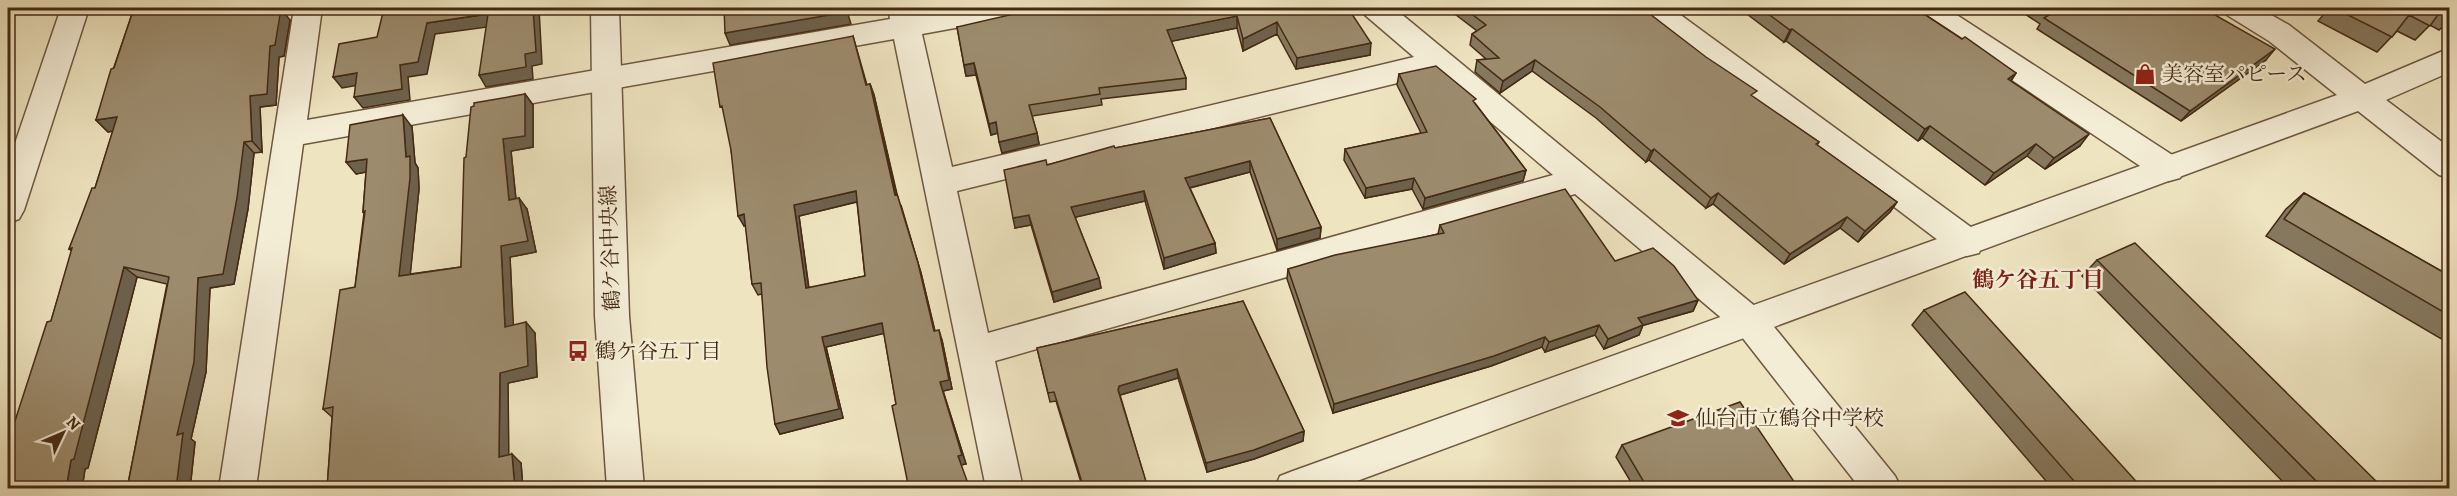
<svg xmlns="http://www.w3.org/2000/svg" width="2457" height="496" font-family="Alegreya,'Noto Serif JP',serif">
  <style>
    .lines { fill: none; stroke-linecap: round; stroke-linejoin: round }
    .minor-casing { stroke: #6e583f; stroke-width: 3 }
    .tertiary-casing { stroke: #6e583f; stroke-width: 3 }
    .minor { fill: #f4edd6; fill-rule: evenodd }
    .tertiary { fill: #f4edd6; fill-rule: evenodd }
    .wall { fill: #86785e; stroke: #442a14; stroke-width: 1.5; fill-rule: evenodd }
    .shaded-wall { fill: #6d614c; stroke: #442a14; stroke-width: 1.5 }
    .building { fill: #9c8b6d; stroke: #442a14; stroke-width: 1.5; fill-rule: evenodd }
    .labels { text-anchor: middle; stroke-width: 5; stroke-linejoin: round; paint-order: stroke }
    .poi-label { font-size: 21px; fill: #442a14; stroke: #f4edd6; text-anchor: start }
    .street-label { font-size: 21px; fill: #442a14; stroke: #f4edd6 }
    .neighbourhood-label { font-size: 22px; font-weight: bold; fill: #7a1f14; stroke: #f4edd6 }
  </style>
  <rect width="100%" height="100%" fill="#eee4c0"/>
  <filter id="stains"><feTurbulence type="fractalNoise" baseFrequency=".00333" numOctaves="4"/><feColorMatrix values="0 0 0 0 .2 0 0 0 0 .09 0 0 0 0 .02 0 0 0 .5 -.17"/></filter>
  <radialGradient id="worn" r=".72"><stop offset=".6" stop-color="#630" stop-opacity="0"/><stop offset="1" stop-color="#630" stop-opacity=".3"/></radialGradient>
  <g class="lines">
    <defs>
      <path id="minor" d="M61,8H89L24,210L19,219L8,223V164Z
        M294,8H322L307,120L890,19L888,8H916L918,14L953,8H1024L1020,15L1010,18L922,34L952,167L1414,57L1365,15L1361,8H1394L1762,312L1895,476L1901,488H1860L1738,332L1575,194L995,361L1023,488H986L894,39L303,144L256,488H219ZM1434,74L1553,175L988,333L957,191Z
        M1637,8H1671L1979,233L1983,243L1979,253L1967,256L1955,253L1641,15Z
        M1911,8H1946L2180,160L2185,169L2180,178L2169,181L2158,178L1915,15Z"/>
      <path id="tertiary" d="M591,8H619L629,316L644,488H607L595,316Z
        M2223,8H2259L2289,25L2365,84L2450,48V72L2386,100L2450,148V178L2439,175L2358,111L1338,488H1275L1280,476L1293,471L2337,95L2269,41L2227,15Z"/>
    </defs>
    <!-- minor casing -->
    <use href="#minor" class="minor-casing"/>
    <!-- tertiary casing -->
    <use href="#tertiary" class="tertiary-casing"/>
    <!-- minor -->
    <use href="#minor" class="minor"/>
    <!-- tertiary -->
    <use href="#tertiary" class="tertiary"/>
  </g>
  <!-- wall -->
  <path class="wall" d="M134,8H268V11L290,20L284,56L279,57L276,105L260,107L262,152L254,153L248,209L234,284L210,288L206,372L191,439L195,442L190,489H127L167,284L137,277L88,468L85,469L82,489H8L15,421L51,321L72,251L69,249L95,188L113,131L108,132L96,120Z
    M1348,8L1370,55L1296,69L1277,34L1243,51L1237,28L1171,41L1186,78V89L1101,99L1102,105L1032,116L1037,133L1039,144L1002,153L998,133L991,135L976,75L966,76L957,27Z
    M1447,8H1642L1754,98L1819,142L1817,145L1897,202L1890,212L1858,242L1840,228L1784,264L1713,204L1706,208L1649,160L1646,162L1596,118L1532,71L1500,93L1475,72L1477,60L1486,59L1470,45L1472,34L1477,31Z
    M1739,8H1915L1962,39L2016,73L2011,81L2080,146L2045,169L2027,156L1985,185L1922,138L1918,141L1786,41L1784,42Z
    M2016,8H2213L2216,15L2266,60L2181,121L2037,29L2040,24Z
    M2319,8H2450V20L2439,30L2430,25L2415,40L2397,31L2377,52L2318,21L2324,14L2317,10Z
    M853,36L867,85L870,84L874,95L897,194L921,273L935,331L942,340L952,389L943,391L966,464L961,465L896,404L884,333L826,347L843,418L780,434L775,424L762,294L758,295L752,284L746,226H744L731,150ZM857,202L865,276L809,288L799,216Z
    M1399,74L1475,103L1526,170L1523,181L1423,209L1412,189L1365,198L1344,160L1345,149L1421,133L1397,85Z
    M525,94L533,105V147L511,151L516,199L527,209L536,252L510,257L513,325L535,333L537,377L508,383V455L521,463L523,489H327L332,417L323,409L355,287L364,213L363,212L366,172L356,174L412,127L415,163L418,168L419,189L410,274L461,267L466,157Z
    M1270,118L1321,227L1320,238L1277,250L1250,172L1190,188L1215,243L1216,253L1164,269L1145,201L1075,217L1099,278L1101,288L1054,302L1031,225L1015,228L1047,165L1115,148Z
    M2304,193L2450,276V344L2266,236L2286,209Z
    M1440,225L1615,261L1698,300L1693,311L1643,325L1639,335L1604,349L1595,335L1545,352L1542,347L1491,366L1333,413L1287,279L1288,269L1438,234Z
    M2097,260L2384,489H2290L2082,276Z
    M1243,301L1304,431L1303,441L1254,459L1207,472L1178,378L1120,395L1148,489H1083L1056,401L1050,402L1037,348Z
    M1924,310L2143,489H2053L1912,325Z
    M1622,445L1799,489H1635L1616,457Z"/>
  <!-- shaded-wall -->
  <path class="shaded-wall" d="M257,8H268L266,24L256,13Z
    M533,8H539L542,64L532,66L533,79L486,87L479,75L525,54Z
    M846,8L851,24L730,45L725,33Z
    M281,9L290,20L284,56L279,57L276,105L260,107L262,152L252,141L250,96L270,46Z
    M488,14L495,26L435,34L427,74L408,77L410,100L363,108L354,97L400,65L427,23Z
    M1237,16V28L1168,42L1167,30Z
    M1277,22V34L1243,51V39Z
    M1792,29L1786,41L1784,42L1790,30Z
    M1371,43L1370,55L1296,69L1297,58Z
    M2275,49L2266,60L2181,121L2190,111Z
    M1535,60L1532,71L1500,93L1503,81Z
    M974,63L976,75L966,76L964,65Z
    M357,73L365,84L342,88L333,77Z
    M2016,73L2008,85V79Z
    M870,84L874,95L899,205L895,195Z
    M525,94L533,105V147L511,151L517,211L509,200L503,139Z
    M403,115L412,127L415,163L418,168L419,189L409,287L399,276L406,157Z
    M117,117L129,128L108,132L96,120Z
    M996,122L998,133L991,135L989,124Z
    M1930,126L1922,138L1918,141L1925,129Z
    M1037,133L1039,144L1002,153L999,142Z
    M2089,134L2080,146L2045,169L2054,158Z
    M244,142L254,153L248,209L234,284L210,288L206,372L191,439L195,442L190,489H176L177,435L198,278Z
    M2036,144L2027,156L1985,185L1994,173Z
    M1654,149L1649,160L1646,162L1651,151Z
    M367,159L376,170L356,174L346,162Z
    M1250,161V172L1185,189V178Z
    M1526,170L1523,181L1423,209L1425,198Z
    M1414,178L1412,189L1365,198L1366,188Z
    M856,191L860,201L799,216L810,298L806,288L794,205Z
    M1144,191L1145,201L1072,218L1071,207Z
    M1718,193L1713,204L1706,208L1711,198Z
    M519,198L527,209L536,252L510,257L514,337L505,327L501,246Z
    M1897,202L1890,212L1858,242L1865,231Z
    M901,205L921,273L937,341L934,331Z
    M744,214L750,225L744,226L738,216Z
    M1029,215L1031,225L1015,228L1013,218Z
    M1847,217L1840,228L1784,264L1790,254Z
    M1321,227L1320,238L1277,250V239Z
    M1215,243L1216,253L1164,269V258Z
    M124,267L137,277L88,468L85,469L82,489H66L71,460Z
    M1099,278L1101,288L1054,302L1052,292Z
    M1698,300L1693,311L1634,328L1638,318Z
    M526,322L535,333L537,377L508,383L509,466L499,457L500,373Z
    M882,323L886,333L826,347L843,418L780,434L775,424L822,337Z
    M1599,325L1595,335L1545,352L1549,342Z
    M1643,325L1639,335L1604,349L1608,339Z
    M939,330L942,340L952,389L943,391L966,464L961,465L958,456L940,382Z
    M1545,337L1542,347L1491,366L1333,413L1334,404Z
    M1177,369L1178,378L1120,395L1118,390L1119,386Z
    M1304,431L1303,441L1254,459L1207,472L1206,463Z
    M512,454L521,463L523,489H515Z"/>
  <!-- building -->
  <path class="building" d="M134,8H257L256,13L281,9L275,45L270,46L267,94L250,96L252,141L244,142L237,198L223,274L198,278L194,362L177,435L183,433L176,489H127L169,277L124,267L74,459L71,460L66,489H8V475L9,471H8V423L15,421L47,322L51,321L72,248L69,249L92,188H95L117,117L96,120L111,69L114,68Z
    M384,8H533L536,52L525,54L526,67L479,75L488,14L427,23L418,62L400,65L402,89L354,97L357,73L333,77L339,44L377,37Z
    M724,8H846L847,12L725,33Z
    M1040,8H1348L1371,43L1297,58L1277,22L1243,39L1237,16L1167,30L1186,78L1099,88L1100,94L1029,105L1037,133L999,142L996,122L989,124L974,63L964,65L957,27Z
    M1464,8H1642L1706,57L1757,91L1751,95L1819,142L1816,144L1897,202L1865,231L1847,217L1790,254L1718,193L1711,198L1654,149L1651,151L1600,107L1535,60L1503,81L1477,60L1499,58L1472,34L1486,25Z
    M1760,8H1915L1962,39L1965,37L2016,73L2008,79L2089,134L2054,158L2036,144L1994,173L1930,126L1925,129L1792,29L1790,30Z
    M2038,8H2213L2220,12L2215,15L2275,49L2190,111L2044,18L2049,15Z
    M2334,8H2450V13L2442,9L2430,26L2409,15L2392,37Z
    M853,36L866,85L870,84L895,195L897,194L918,263L934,331L939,330L949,380L940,382L962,455L958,456L970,489H909L892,406L896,404L882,323L822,337L839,409L775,424L767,367L761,283L752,284L744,214L738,216L731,150L722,106L720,107L713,63ZM856,191L865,276L806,288L794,205Z
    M1436,66L1476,99L1473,101L1526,170L1425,198L1414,178L1366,188L1345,149L1427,132L1399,74Z
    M525,94V136L503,139L509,200L519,198L528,241L501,246L505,327L526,322L528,366L500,373L499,457L512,454L515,489H327L333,407L323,409L340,290L355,287L365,211L363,212L367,159L346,162L350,125L403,115L406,157L410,156V178L399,276L461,267L464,158L466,157L471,107L474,106V103Z
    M1270,118L1321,227L1277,239L1250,161L1185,178L1215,243L1164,258L1144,191L1071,207L1099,278L1052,292L1029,215L1013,218L1004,170L1046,160L1047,165L1114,146L1115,148Z
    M1565,189L1615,261L1653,248L1674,266L1698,300L1638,318L1643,325L1608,339L1599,325L1549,342L1545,337L1494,356L1334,404L1288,269L1335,255L1444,233L1440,225Z
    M2304,193L2450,276V316L2284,219Z
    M2135,243L2384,489H2324L2097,260Z
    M1965,292L2143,489H2081L1924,310Z
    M1243,301L1304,431L1254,450L1206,463L1177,369L1119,386L1118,390L1148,488L1084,489L1054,392L1048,393L1037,348Z
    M1740,402L1799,489H1648L1622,445Z"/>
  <!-- icons -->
  <defs>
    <symbol id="shop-bare" viewBox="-9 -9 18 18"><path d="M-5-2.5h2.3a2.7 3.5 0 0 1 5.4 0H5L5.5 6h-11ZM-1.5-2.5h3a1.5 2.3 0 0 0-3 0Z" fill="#8f2418" stroke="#f4edd6" stroke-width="2.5" paint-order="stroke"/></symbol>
    <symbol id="bus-bare" viewBox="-9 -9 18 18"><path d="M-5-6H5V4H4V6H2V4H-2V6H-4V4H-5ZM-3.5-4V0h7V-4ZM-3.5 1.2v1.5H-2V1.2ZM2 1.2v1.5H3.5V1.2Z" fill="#8f2418" stroke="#f4edd6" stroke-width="2.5" paint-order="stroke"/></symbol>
    <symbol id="school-bare" viewBox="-9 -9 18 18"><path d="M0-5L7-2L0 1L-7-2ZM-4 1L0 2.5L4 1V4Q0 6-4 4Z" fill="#8f2418" stroke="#f4edd6" stroke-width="2.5" paint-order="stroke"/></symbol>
  </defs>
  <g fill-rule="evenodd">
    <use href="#shop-bare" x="2130" y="59" width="30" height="30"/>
    <use href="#bus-bare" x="563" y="336" width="30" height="30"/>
    <use href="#school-bare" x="1663" y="403" width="30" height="30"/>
  </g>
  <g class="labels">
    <!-- poi labels -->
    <g class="poi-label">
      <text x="2162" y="81">美容室パピース</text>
      <text x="595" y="358">鶴ケ谷五丁目</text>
      <text x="1695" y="425">仙台市立鶴谷中学校</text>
    </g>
    <!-- street labels -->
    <g class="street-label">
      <text transform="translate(610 248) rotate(-92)" y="7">鶴ケ谷中央線</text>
    </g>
    <!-- neighbourhood labels -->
    <g class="neighbourhood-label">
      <text x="2038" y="287">鶴ケ谷五丁目</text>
    </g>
  </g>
  <!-- margin -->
  <rect width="2457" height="496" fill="none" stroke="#eee4c0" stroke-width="30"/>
  <rect x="9" y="9" width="2439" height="478" fill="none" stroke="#442a14" stroke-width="3"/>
  <rect x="15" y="15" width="2427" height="466" fill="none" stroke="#442a14" stroke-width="1.5"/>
  <!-- north arrow -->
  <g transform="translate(63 433) rotate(46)" stroke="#f4edd6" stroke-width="4.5" paint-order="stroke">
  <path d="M0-4.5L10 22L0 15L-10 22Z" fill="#442a14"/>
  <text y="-9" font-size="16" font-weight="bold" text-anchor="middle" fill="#442a14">N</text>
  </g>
  <rect width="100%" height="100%" filter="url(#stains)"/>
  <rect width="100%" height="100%" fill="url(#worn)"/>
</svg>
